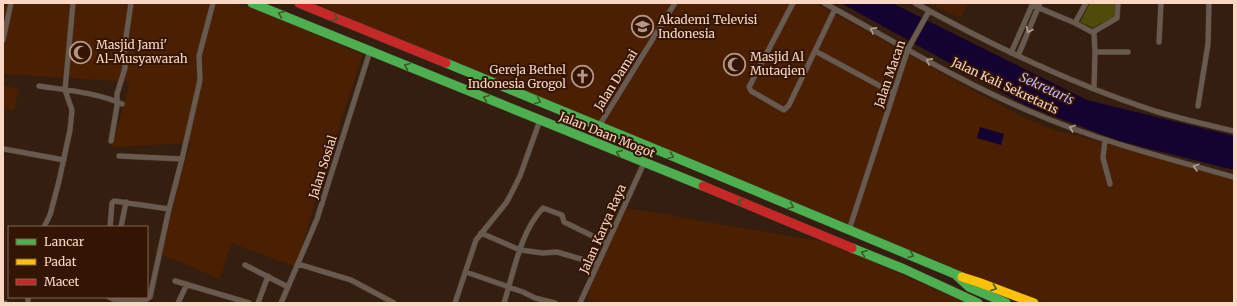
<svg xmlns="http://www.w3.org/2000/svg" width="1237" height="306" font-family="Merriweather,serif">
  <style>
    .built { fill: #4a1f02 }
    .green { fill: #4e4b0b }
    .water { fill: #140330 }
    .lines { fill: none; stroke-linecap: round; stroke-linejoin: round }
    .street-casing { stroke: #4c392c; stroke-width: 6 }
    .fast-casing { stroke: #4c392c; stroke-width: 10 }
    .slow-casing { stroke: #4c392c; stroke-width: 10 }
    .jam-casing { stroke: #4c392c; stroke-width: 10 }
    .street { stroke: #695a50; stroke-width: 5 }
    .fast { stroke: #4caf50; stroke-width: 9 }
    .slow { stroke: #ffc107; stroke-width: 9 }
    .jam { stroke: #c62828; stroke-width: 9 }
    .oneway { stroke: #3e5a26 }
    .oneway2 { stroke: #b99f90 }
    .labels { text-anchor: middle; stroke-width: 4; stroke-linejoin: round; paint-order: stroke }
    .poi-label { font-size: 12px; fill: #fad7c4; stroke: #331503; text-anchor: start }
    .street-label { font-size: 12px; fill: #fad7c4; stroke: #331503 }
    .water-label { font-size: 13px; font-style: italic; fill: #c1b9fa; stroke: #331503 }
  </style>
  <rect width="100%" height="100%" fill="#341e0f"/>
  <!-- built -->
  <path class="built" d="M3,3H233L267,12L363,55L322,178L296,267L231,243L220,279L155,252L191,143L112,147L130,82L3,74Z
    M314,3H815L1022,117L1054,130L1234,178V303H1039L650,144Z
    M928,3H967L961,18Z
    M3,85L19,89L14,110L3,108Z
    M621,207L831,243L966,303H607L586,299Z"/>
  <!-- green -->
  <path class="green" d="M1090,3H1116V16L1093,28L1080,22Z"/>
  <!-- water -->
  <path class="water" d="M841,3H892L1087,100L1234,136V170L1119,141L1027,106Z
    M980,127L1004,134L1001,145L977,138Z"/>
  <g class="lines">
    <defs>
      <path id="street" d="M793,3L749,87L751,91L784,110L789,105L835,9
        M824,3C892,40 958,81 1029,111C1095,140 1165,158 1234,177
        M915,3C991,45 1072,84 1155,111C1181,119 1208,125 1234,131
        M1032,5L1075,23L1094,33L1095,52L1094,89
        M1075,23L1086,3
        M1093,32L1117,18L1118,3
        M3,40L11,3
        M1159,42L1161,3
        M815,51L893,93
        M1095,52H1128
        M1011,53L1033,3
        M1018,56L1040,3
        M39,86C65,90 99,93 122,104
        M1198,106L1208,44L1209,3
        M599,126L675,3
        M1105,140L1103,158L1110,184
        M111,141L117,106V94L125,68L124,51L131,3
        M4,149L64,160
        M182,159L200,80L199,56L213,3
        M44,227L50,215L59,181L70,130L72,110L65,90L73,3
        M110,227L112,203L114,201L169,209
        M121,227L126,202
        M849,230L908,49L929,11
        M481,233L520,250L543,253L557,252L598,264
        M298,264L351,280L394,303
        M245,265L288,287L317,219L370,51
        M466,272L523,292L535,298L555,303
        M175,281L249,303
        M28,297V303
        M109,297L113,299L144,301L150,297L169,209L182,159L119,156
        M3,303H5
        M178,303L187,284
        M258,303L268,276
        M281,303L288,287
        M455,303L476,240L506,203L510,196L520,176L540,120
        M504,303C514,272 520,232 543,208L562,215L564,222L607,243
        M580,303L644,163"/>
      <path id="fast" d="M252,3L703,186
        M446,63L672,156L962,277
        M852,248L904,269L978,303
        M957,276L969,287L1006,303"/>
      <path id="slow" d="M962,277L978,282L1034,303"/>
      <path id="jam" d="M299,3L446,63
        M703,186L852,248"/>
    </defs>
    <!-- street casing -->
    <use href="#street" class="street-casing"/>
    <!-- fast casing -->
    <use href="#fast" class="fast-casing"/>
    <!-- slow casing -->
    <use href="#slow" class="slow-casing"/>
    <!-- jam casing -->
    <use href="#jam" class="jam-casing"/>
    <!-- street -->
    <use href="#street" class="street"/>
    <!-- fast -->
    <use href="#fast" class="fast"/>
    <!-- slow -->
    <use href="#slow" class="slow"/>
    <!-- jam -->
    <use href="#jam" class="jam"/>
  </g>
  <!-- one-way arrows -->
  <defs><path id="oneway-chevron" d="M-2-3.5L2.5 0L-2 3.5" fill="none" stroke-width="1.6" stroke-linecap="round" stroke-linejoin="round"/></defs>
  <g class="oneway">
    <use href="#oneway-chevron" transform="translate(281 14) rotate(-158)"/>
    <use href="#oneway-chevron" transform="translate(335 18) rotate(23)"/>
    <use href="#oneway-chevron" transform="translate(407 66) rotate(-158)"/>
    <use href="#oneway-chevron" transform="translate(486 98) rotate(-158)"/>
    <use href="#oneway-chevron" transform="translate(538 101) rotate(23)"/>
    <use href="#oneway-chevron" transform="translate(619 153) rotate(-157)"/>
    <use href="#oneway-chevron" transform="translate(671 156) rotate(22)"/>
    <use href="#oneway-chevron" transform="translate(740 202) rotate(-158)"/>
    <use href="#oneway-chevron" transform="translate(791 206) rotate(23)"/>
    <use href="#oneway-chevron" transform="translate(864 253) rotate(-158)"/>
    <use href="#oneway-chevron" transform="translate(911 255) rotate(22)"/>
    <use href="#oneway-chevron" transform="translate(994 288) rotate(20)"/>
  </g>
  <g class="oneway2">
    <use href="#oneway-chevron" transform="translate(873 30) rotate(-151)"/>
    <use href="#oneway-chevron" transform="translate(1029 30) rotate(113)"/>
    <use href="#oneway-chevron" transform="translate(929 61) rotate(-151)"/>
    <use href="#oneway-chevron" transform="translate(1072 128) rotate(-160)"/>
    <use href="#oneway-chevron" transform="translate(1196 167) rotate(-165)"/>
  </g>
  <!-- icons -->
  <defs>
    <symbol id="university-ring" viewBox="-11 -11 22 22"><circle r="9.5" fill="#331503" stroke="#b59685" stroke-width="1.5"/><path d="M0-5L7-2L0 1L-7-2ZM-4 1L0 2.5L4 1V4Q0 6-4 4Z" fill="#b59685"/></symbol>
    <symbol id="mosque-ring" viewBox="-11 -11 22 22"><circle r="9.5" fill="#331503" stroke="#b59685" stroke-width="1.5"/><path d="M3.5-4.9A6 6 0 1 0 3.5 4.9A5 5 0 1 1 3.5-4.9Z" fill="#b59685"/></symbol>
    <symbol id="church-ring" viewBox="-11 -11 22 22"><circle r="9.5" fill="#331503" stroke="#b59685" stroke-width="1.5"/><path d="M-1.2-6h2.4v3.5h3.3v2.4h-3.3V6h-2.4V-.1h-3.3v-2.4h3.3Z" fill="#b59685"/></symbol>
  </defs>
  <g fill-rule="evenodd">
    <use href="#university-ring" x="630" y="14" width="25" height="25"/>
    <use href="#mosque-ring" x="68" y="40" width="25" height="25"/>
    <use href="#mosque-ring" x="722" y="52" width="25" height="25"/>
    <use href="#church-ring" x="570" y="64" width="25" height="25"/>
  </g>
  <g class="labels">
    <!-- poi labels -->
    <g class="poi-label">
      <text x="658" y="24">Akademi Televisi<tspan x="658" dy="14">Indonesia</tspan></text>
      <text x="96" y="49">Masjid Jami'<tspan x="96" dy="14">Al-Musyawarah</tspan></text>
      <text x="750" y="61">Masjid Al<tspan x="750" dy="14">Mutaqien</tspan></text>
      <text x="566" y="74" text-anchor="end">Gereja Bethel<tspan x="566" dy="14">Indonesia Grogol</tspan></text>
    </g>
    <!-- street labels -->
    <g class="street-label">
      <text transform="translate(890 74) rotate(-71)" y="4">Jalan Macan</text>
      <text transform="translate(616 80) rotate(-58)" y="4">Jalan Damai</text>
      <text transform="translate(1005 86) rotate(25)" y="4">Jalan Kali Sekretaris</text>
      <text transform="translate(607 135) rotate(22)" y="4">Jalan Daan Mogot</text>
      <text transform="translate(323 167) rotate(-72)" y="4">Jalan Sosial</text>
      <text transform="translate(603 229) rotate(-66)" y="4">Jalan Karya Raya</text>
    </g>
    <!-- water labels -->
    <g class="water-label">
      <text transform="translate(1047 88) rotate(25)" y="5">Sekretaris</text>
    </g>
  </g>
  <!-- border -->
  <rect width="1237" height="306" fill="none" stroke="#fad7c4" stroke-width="8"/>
  <!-- legend -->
  <rect x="8" y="226" width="140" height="72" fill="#331503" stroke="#836350"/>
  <rect x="16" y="239" width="20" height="6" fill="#4caf50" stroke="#836350"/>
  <text x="44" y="246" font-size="12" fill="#fad7c4">Lancar</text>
  <rect x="16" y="259" width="20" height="6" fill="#ffc107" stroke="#836350"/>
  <text x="44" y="266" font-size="12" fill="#fad7c4">Padat</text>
  <rect x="16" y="279" width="20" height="6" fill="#c62828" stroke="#836350"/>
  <text x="44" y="286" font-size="12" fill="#fad7c4">Macet</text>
</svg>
